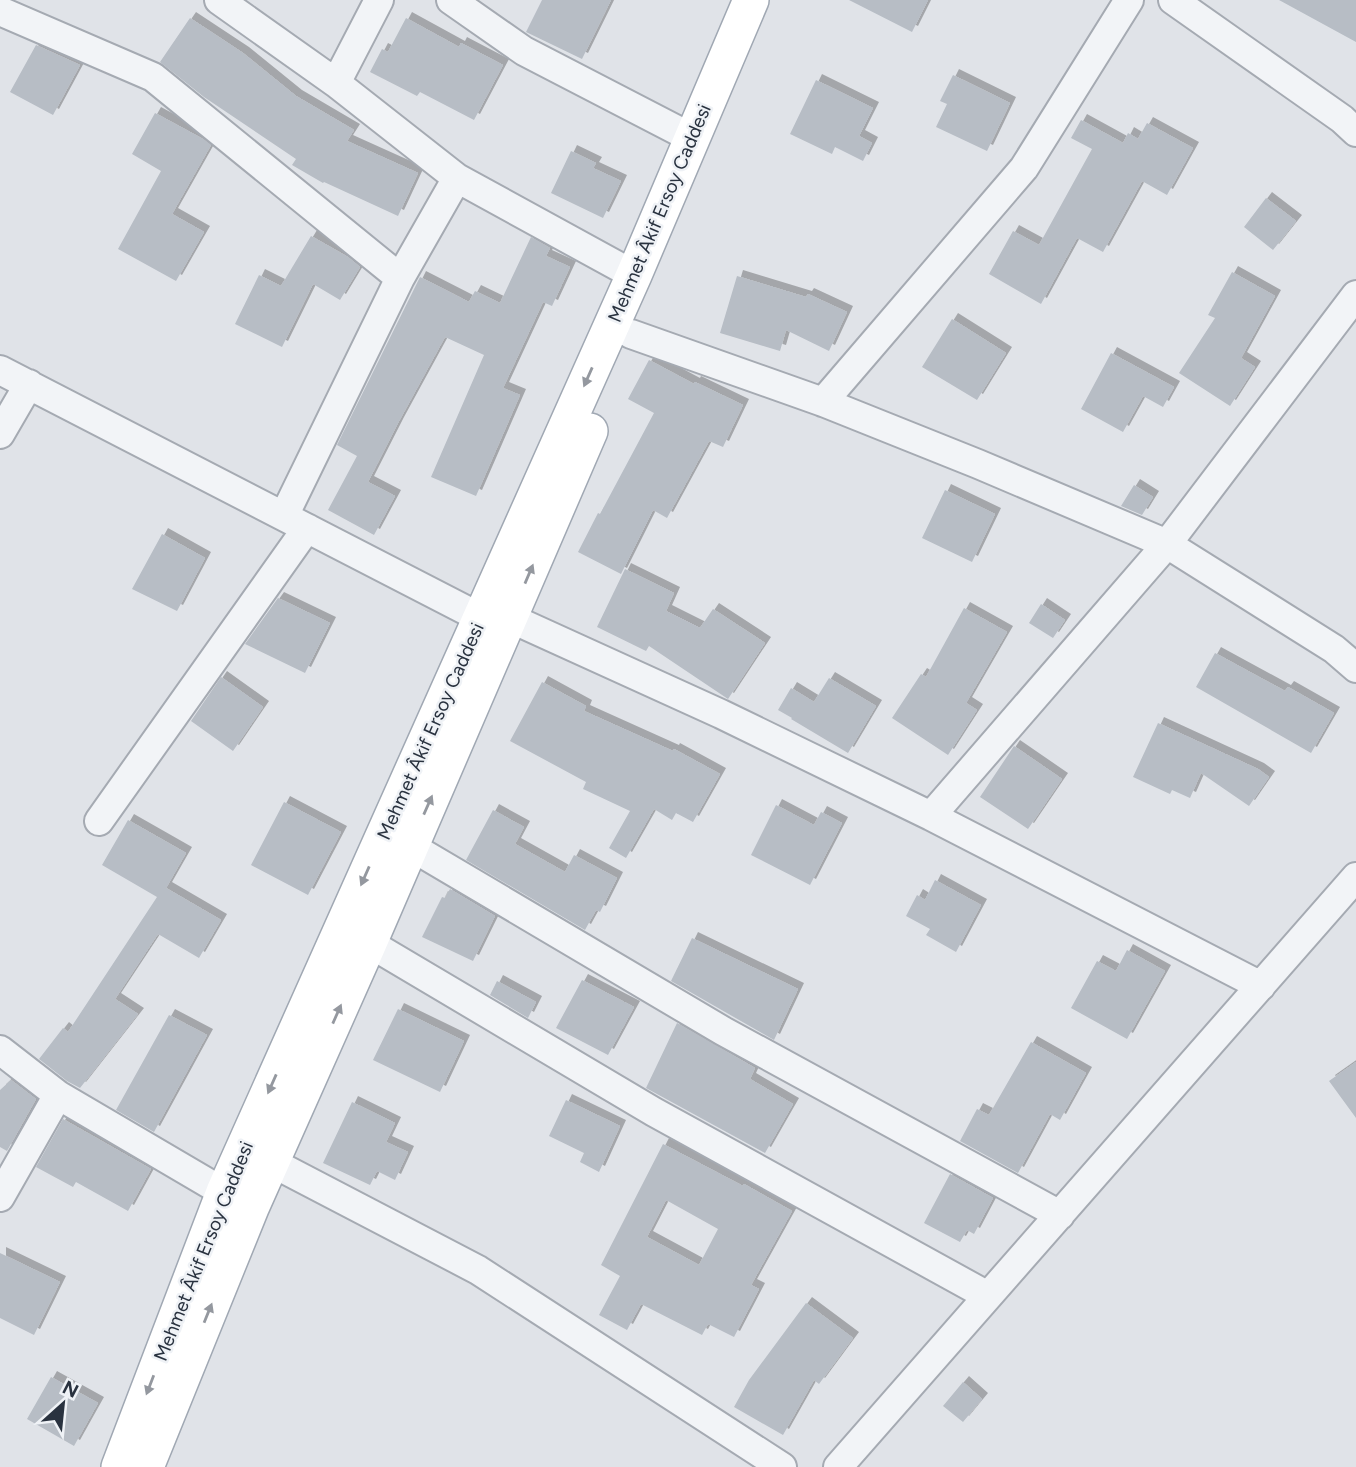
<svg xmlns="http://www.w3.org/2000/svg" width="1356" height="1467" font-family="Figtree,sans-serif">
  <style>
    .building { fill: #b7bdc5; fill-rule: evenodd; filter: url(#shadow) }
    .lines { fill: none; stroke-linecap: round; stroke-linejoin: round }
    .minor-casing { stroke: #a5aab2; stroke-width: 32 }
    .major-casing { stroke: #a0a8b3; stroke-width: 38 }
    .minor { stroke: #f2f4f7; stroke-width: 28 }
    .major { stroke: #fff; stroke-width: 35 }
    .oneway { fill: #94989f }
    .labels { text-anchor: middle; stroke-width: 5; stroke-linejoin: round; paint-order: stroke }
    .street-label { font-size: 19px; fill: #29323f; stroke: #eff2f6 }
  </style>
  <defs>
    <filter id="shadow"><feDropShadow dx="6" dy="-6" stdDeviation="0" flood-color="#0004"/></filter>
  </defs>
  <rect width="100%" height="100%" fill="#e0e3e8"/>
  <!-- building -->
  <path class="building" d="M542,0H611L582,59L526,32Z
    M849,0H928L912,32Z
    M1279,0H1356V42Z
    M190,18L243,53L296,96L354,130L347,141L418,173L398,216L324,182L323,183L292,165L296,159L204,97L160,62Z
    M406,18L459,47L461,43L503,65L474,120L420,92L417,96L370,72L382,49L388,52Z
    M36,45L80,65L53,115L10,92Z
    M953,75L1010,103L987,151L936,127L947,104L940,101Z
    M816,80L873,108L859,136L872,143L863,161L835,147L832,154L790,134Z
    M155,113L203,139L211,145L172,214L204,232L176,281L118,249L161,171L132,154Z
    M1081,120L1123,143L1128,133L1138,139L1147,123L1193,148L1167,195L1142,181L1103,252L1077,238L1041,304L989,274L1013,231L1039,245L1092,149L1071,138Z
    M571,151L596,163L593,168L621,181L603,218L551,193Z
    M1266,198L1296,221L1273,250L1244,227Z
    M311,236L348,257L360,267L340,300L313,284L282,347L235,324L259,275L281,286Z
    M531,237L550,248L546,256L570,267L552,306L543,302L503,388L520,395L476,496L431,477L484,355L445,337L398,423L368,482L395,496L374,535L328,510L357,456L337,445L420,277L469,302L475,291L500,303Z
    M1232,272L1275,296L1241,358L1255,367L1230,406L1179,373L1215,318L1208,315Z
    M737,276L806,297L808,294L847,312L829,351L786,330L780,351L720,333Z
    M952,319L1006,353L977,400L922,367Z
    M1111,353L1174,387L1163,407L1143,396L1123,432L1081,409Z
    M649,360L694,384L695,382L743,405L723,447L709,441L667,518L653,510L621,574L578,552L598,513L600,514L654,413L628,399Z
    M1134,485L1153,497L1142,515L1121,506Z
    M945,490L995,514L972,562L922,538Z
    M162,534L205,558L177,611L132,589Z
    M625,569L674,593L666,611L700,628L713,609L765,643L728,699L649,646L646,651L597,627Z
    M278,598L330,623L305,673L245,644Z
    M1041,604L1065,620L1053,638L1029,623Z
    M964,608L1007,632L966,703L977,710L948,755L892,718L921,674L926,677Z
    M1215,653L1285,691L1288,687L1334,713L1311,753L1196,687Z
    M221,677L263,707L233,751L191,721Z
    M829,678L876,706L848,753L791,719L792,718L778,710L791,688L814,702Z
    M542,682L586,706L584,711L673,751L674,749L720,774L693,822L676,813L672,820L654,809L626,858L609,848L630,811L583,789L586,782L510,741Z
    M1158,723L1258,769L1269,777L1249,806L1201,773L1190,798L1172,790L1170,794L1133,777Z
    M1014,746L1062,779L1028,829L980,797Z
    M284,802L341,832L308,895L251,865Z
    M776,805L814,825L821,812L842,823L810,885L751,855Z
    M493,810L524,827L515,844L565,872L574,855L617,878L600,912L596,910L585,930L466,860Z
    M128,820L186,853L166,888L221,920L199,958L158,934L115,999L138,1014L80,1088L67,1081L39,1059L63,1028L68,1032L157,897L102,865Z
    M935,880L981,905L956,952L926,935L930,929L906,916L917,895L925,900Z
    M450,889L495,916L473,961L422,937L442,897L445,898Z
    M692,938L798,989L774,1040L671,981Z
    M1127,950L1165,971L1127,1039L1071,1008L1097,961L1116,971Z
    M582,980L634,1007L608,1055L556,1028Z
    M497,981L536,1002L528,1018L490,995Z
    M398,1009L464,1041L440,1092L373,1060Z
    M169,1015L207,1035L154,1132L116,1110Z
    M677,1023L755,1068L750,1079L793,1104L765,1153L646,1088Z
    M1031,1042L1086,1073L1060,1120L1050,1114L1018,1173L960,1141L977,1109L989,1115Z
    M1356,1062V1118L1329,1081Z
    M11,1080L36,1099L7,1151L0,1147V1090Z
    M566,1100L620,1126L599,1172L580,1162L584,1153L549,1136Z
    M352,1102L395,1123L386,1142L408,1152L395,1180L377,1171L370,1185L323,1163Z
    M63,1119L151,1169L128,1211L76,1182L73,1187L36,1167Z
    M663,1144L743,1186L744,1184L792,1211L751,1285L759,1289L734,1337L708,1324L702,1335L641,1304L627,1330L599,1315L620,1276L601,1265ZM666,1200L718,1229L699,1265L647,1237Z
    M950,1174L993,1198L974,1234L967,1230L960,1242L924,1223Z
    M0,1253L60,1282L34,1335L0,1318Z
    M806,1303L853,1338L819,1384L814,1380L783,1435L734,1407L749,1380Z
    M51,1377L98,1403L74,1446L27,1419Z
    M963,1382L982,1399L963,1422L943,1406Z"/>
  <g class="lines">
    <defs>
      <path id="minor" d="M219,0L336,83L457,178L634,275
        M451,0L524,51L692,138
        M1173,0L1342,119L1356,132
        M0,11L153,77L400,278
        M336,83L379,0
        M631,334L823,402L978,464L1167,544L1334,649L1356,668
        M0,370L481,618H510L721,714L931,816L1261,986
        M823,402L1024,168L1129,0
        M0,434L29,384
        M284,516L400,278L457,178
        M931,816L1167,544L1356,295
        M99,821L307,528
        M410,846L723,1031L1060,1215
        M369,943L654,1112L988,1296
        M0,1050L58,1095L242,1203
        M271,1162L478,1270L782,1467
        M0,1197L58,1095
        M838,1467L1356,877"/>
      <path id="major" d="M119,1467L224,1192L634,275L751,0
        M146,1467L251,1208L369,943L590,431"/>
    </defs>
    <!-- minor casing -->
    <use href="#minor" class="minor-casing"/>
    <!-- major casing -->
    <use href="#major" class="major-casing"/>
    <!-- minor -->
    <use href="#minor" class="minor"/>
    <!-- major -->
    <use href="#major" class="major"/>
  </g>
  <!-- one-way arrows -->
  <defs><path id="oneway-solid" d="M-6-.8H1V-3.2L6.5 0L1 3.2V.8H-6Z" transform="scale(1.75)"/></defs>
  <g class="oneway">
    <use href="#oneway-solid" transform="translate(588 377) rotate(114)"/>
    <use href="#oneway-solid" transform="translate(529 574) rotate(-67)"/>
    <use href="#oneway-solid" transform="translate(428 805) rotate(-66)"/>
    <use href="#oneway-solid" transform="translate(365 876) rotate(114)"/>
    <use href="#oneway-solid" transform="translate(337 1014) rotate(-66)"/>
    <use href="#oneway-solid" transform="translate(272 1084) rotate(114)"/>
    <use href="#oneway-solid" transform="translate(208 1313) rotate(-68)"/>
    <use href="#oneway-solid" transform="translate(150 1385) rotate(111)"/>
  </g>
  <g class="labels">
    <!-- street labels -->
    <g class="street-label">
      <text transform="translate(659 213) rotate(-67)" y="7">Mehmet Âkif Ersoy Caddesi</text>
      <text transform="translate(430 731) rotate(-66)" y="7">Mehmet Âkif Ersoy Caddesi</text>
      <text transform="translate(203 1251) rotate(-68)" y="7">Mehmet Âkif Ersoy Caddesi</text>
    </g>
  </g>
  <!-- north arrow -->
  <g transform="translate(63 1404) rotate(27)" stroke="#eff2f6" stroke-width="5" paint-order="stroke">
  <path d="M0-5L12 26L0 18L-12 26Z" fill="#29323f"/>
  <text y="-10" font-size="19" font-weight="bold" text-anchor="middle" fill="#29323f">N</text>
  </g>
</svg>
